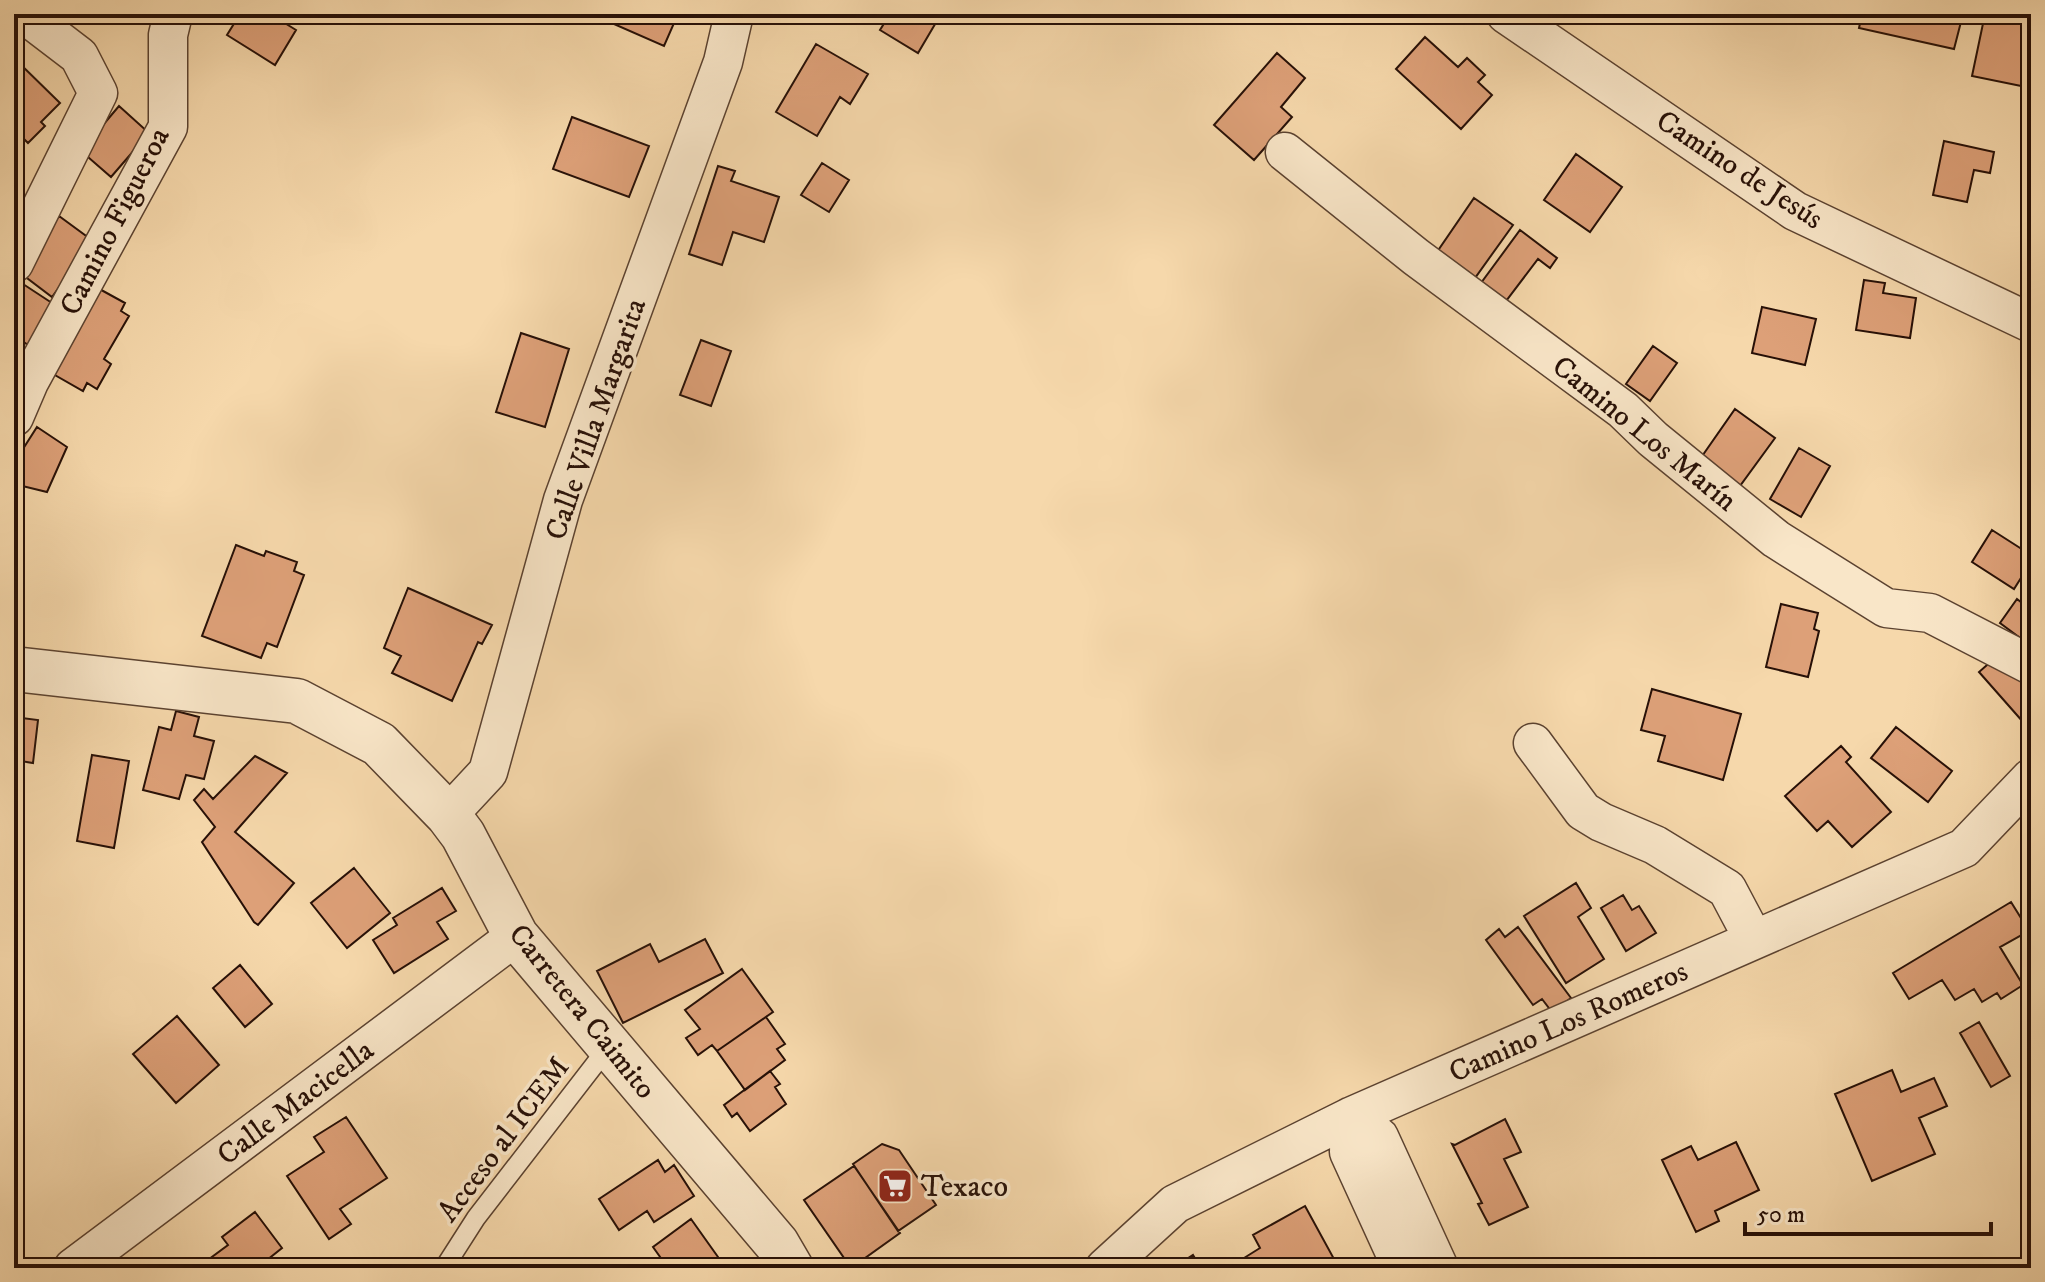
<svg xmlns="http://www.w3.org/2000/svg" width="2045" height="1282" font-family="'IM FELL DW Pica',serif">
  <style>
    .building { fill: #dda078; stroke: #271007; stroke-width: 2 }
    .lines { fill: none; stroke-linecap: round; stroke-linejoin: round }
    .service-casing { stroke: #5b4230; stroke-width: 21 }
    .minor-casing { stroke: #5b4230; stroke-width: 41 }
    .tertiary-casing { stroke: #5b4230; stroke-width: 47 }
    .service { stroke: #f9e6c8; stroke-width: 18 }
    .minor { stroke: #f9e6c8; stroke-width: 38 }
    .tertiary { stroke: #f9e6c8; stroke-width: 44 }
    .labels { text-anchor: middle; stroke-width: 7; stroke-linejoin: round; paint-order: stroke }
    .street-label { font-size: 30px; fill: #271007; stroke: #f9e6c8 }
    .poi-label { font-size: 30px; fill: #271007; stroke: #f9e6c8; text-anchor: start }
  </style>
  <rect width="100%" height="100%" fill="#f6d8ab"/>
  <filter id="stains"><feTurbulence type="fractalNoise" baseFrequency=".0025" numOctaves="4"/><feColorMatrix values="0 0 0 0 .2 0 0 0 0 .09 0 0 0 0 .02 0 0 0 .5 -.17"/></filter>
  <radialGradient id="worn" r=".72"><stop offset=".6" stop-color="#630" stop-opacity="0"/><stop offset="1" stop-color="#630" stop-opacity=".3"/></radialGradient>
  <!-- building -->
  <path class="building" d="M240,14H270L296,30L275,65L227,35Z
    M610,14H678L664,46L607,21Z
    M890,14H941L918,53L880,30Z
    M1862,14H1963L1954,49L1859,28Z
    M1985,14H2031V88L1972,76Z
    M1425,37L1458,67L1467,58L1485,75L1478,82L1492,95L1461,129L1396,69Z
    M816,44L868,74L850,104L840,97L817,136L776,112Z
    M1277,53L1305,78L1281,107L1292,117L1254,160L1214,125Z
    M14,58L60,103L41,122L45,126L28,143L14,129Z
    M119,106L149,133L111,177L81,151Z
    M572,117L649,146L629,197L553,169Z
    M1944,141L1994,152L1990,173L1974,170L1967,202L1933,195Z
    M1576,154L1622,187L1590,232L1544,200Z
    M822,163L849,180L829,212L801,195Z
    M718,166L735,171L731,181L779,197L764,242L733,232L722,265L689,254Z
    M1474,198L1513,225L1475,278L1437,252Z
    M59,216L93,241L52,297L19,272Z
    M1520,230L1557,258L1550,268L1538,259L1506,301L1481,283Z
    M1864,280L1885,283L1883,293L1916,298L1910,338L1856,330Z
    M23,284L55,305L30,346L14,336V298Z
    M94,286L125,303L121,311L129,316L104,359L111,364L97,389L87,383L83,391L46,370Z
    M1762,307L1816,319L1805,365L1752,353Z
    M521,333L569,349L545,427L496,412Z
    M701,340L731,351L711,406L680,395Z
    M1653,346L1677,363L1650,401L1626,384Z
    M1735,409L1775,438L1737,490L1698,462Z
    M37,427L67,447L47,492L14,484V463Z
    M1799,448L1830,466L1801,517L1770,499Z
    M1992,530L2031,555V562L2014,589L1972,562Z
    M236,545L264,556L266,551L297,562L294,571L304,575L277,647L267,643L261,658L202,636Z
    M408,588L492,625L482,644L478,642L452,701L392,673L401,656L384,648Z
    M2017,599L2031,610V646L2000,623Z
    M1781,604L1818,613L1814,629L1819,631L1808,677L1766,667Z
    M2003,651L2031,683V731L1979,672Z
    M1652,689L1741,714L1723,780L1658,761L1665,736L1641,730Z
    M176,711L199,717L194,736L214,741L204,779L186,775L179,799L143,790L159,727L171,730Z
    M14,717L38,720L33,763L14,760Z
    M1896,727L1952,771L1928,802L1871,758Z
    M1841,746L1851,757L1846,762L1891,812L1852,847L1828,821L1817,831L1785,796Z
    M92,755L129,761L114,848L77,841Z
    M255,756L287,773L235,832L294,883L258,925L254,922L202,842L215,827L194,800L204,789L213,799Z
    M354,868L390,913L347,948L311,903Z
    M1576,883L1591,908L1578,917L1604,959L1566,983L1524,916Z
    M442,888L456,911L437,922L448,939L394,973L373,940L397,925L393,918Z
    M1623,895L1632,910L1639,906L1656,933L1626,951L1601,908Z
    M2011,902L2029,931L2000,947L2023,985L2001,999L1997,993L1982,1002L1974,989L1955,1000L1942,980L1909,999L1893,973Z
    M1518,927L1571,998L1552,1012L1542,999L1533,1005L1486,940L1499,929L1505,937Z
    M705,939L723,973L623,1023L597,971L650,944L659,962Z
    M240,965L272,1004L245,1027L213,988Z
    M742,969L773,1012L717,1051L712,1045L698,1055L686,1038L700,1029L685,1010Z
    M177,1016L219,1065L176,1103L133,1054Z
    M766,1017L785,1044L777,1049L785,1060L745,1090L717,1051Z
    M1979,1022L2010,1076L1991,1087L1960,1033Z
    M1892,1070L1901,1092L1934,1078L1947,1106L1919,1118L1935,1154L1872,1181L1835,1094Z
    M770,1071L780,1084L775,1087L786,1104L750,1131L737,1113L732,1117L724,1105Z
    M346,1117L387,1178L340,1209L351,1224L329,1239L287,1176L324,1152L314,1137Z
    M1505,1119L1521,1152L1504,1159L1528,1207L1489,1225L1478,1204L1482,1203L1452,1144L1455,1145Z
    M1736,1142L1759,1190L1715,1211L1719,1221L1696,1232L1662,1160L1691,1146L1698,1160Z
    M882,1144L899,1150L936,1205L898,1231L853,1164Z
    M658,1160L665,1172L674,1165L694,1196L654,1222L647,1211L619,1230L599,1199Z
    M854,1166L900,1233L851,1268L804,1200Z
    M1305,1206L1334,1259L1321,1266L1322,1268H1249L1244,1258L1260,1248L1253,1235Z
    M255,1212L282,1248L257,1268H197L228,1245L222,1237Z
    M691,1219L718,1257L703,1268H668L653,1247Z
    M1193,1255L1201,1268H1173Z"/>
  <g class="lines">
    <defs>
      <path id="service" d="M444,1268L476,1218L609,1046"/>
      <path id="minor" d="M1506,14L1795,211L2031,323
        M1285,152L1416,257L1623,410L1653,439L1776,539L1886,608L1930,613L2031,665
        M14,263L98,93L79,56L24,14
        M14,417L29,382L168,127V35L173,14
        M1533,743L1583,811L1601,822L1655,845L1727,889L1754,940
        M448,815L488,772L563,500L723,62L734,14
        M1350,1117L1379,1137L1439,1268
        M1350,1117L1349,1152L1402,1268
        M73,1268L516,936
        M1105,1268L1175,1204L1350,1117L1964,848L2031,778"/>
      <path id="tertiary" d="M14,669L297,701L379,744L448,815L463,835L516,936L777,1244L791,1268"/>
    </defs>
    <!-- service casing -->
    <use href="#service" class="service-casing"/>
    <!-- minor casing -->
    <use href="#minor" class="minor-casing"/>
    <!-- tertiary casing -->
    <use href="#tertiary" class="tertiary-casing"/>
    <!-- service -->
    <use href="#service" class="service"/>
    <!-- minor -->
    <use href="#minor" class="minor"/>
    <!-- tertiary -->
    <use href="#tertiary" class="tertiary"/>
  </g>
  <!-- icons -->
  <defs>
    <symbol id="supermarket-square" viewBox="-11 -11 22 22"><rect x="-9" y="-9" width="18" height="18" rx="4" fill="#8f2418" stroke="#f9e6c8"/><path d="M-6-5.5h2.5l.6 2H6L4.5 2H-2.5L-4.4-4H-6ZM-1.5 3.2a1.3 1.3 0 1 0 .1 0ZM3 3.2a1.3 1.3 0 1 0 .1 0Z" fill="#fff"/></symbol>
  </defs>
  <g fill-rule="evenodd">
    <use href="#supermarket-square" x="875" y="1166" width="40" height="40"/>
  </g>
  <g class="labels">
    <!-- street labels -->
    <g class="street-label">
      <text transform="translate(1740 169) rotate(33)" y="10">Camino de Jesús</text>
      <text transform="translate(114 221) rotate(-63)" y="10">Camino Figueroa</text>
      <text transform="translate(595 419) rotate(-71)" y="10">Calle Villa Margarita</text>
      <text transform="translate(1645 433) rotate(39)" y="10">Camino Los Marín</text>
      <text transform="translate(583 1011) rotate(51)" y="10">Carretera Caimito</text>
      <text transform="translate(1568 1021) rotate(-24)" y="10">Camino Los Romeros</text>
      <text transform="translate(295 1102) rotate(-37)" y="10">Calle Macicella</text>
      <text transform="translate(503 1139) rotate(-53)" y="10">Acceso al ICEM</text>
    </g>
    <!-- poi labels -->
    <g class="poi-label">
      <text x="921" y="1196">Texaco</text>
    </g>
  </g>
  <!-- margin -->
  <rect width="2045" height="1282" fill="none" stroke="#f6d8ab" stroke-width="48"/>
  <rect x="16" y="16" width="2013" height="1250" fill="none" stroke="#271007" stroke-width="4"/>
  <rect x="24" y="24" width="1997" height="1234" fill="none" stroke="#271007" stroke-width="2"/>
  <!-- scale -->
  <path d="M1745 1222v12h246v-12" fill="none" stroke="#271007" stroke-width="4"/>
  <text x="1757" y="1222" font-size="24" fill="#271007" stroke="#f9e6c8" stroke-width="6" paint-order="stroke">50 m</text>
  <rect width="100%" height="100%" filter="url(#stains)"/>
  <rect width="100%" height="100%" fill="url(#worn)"/>
</svg>
